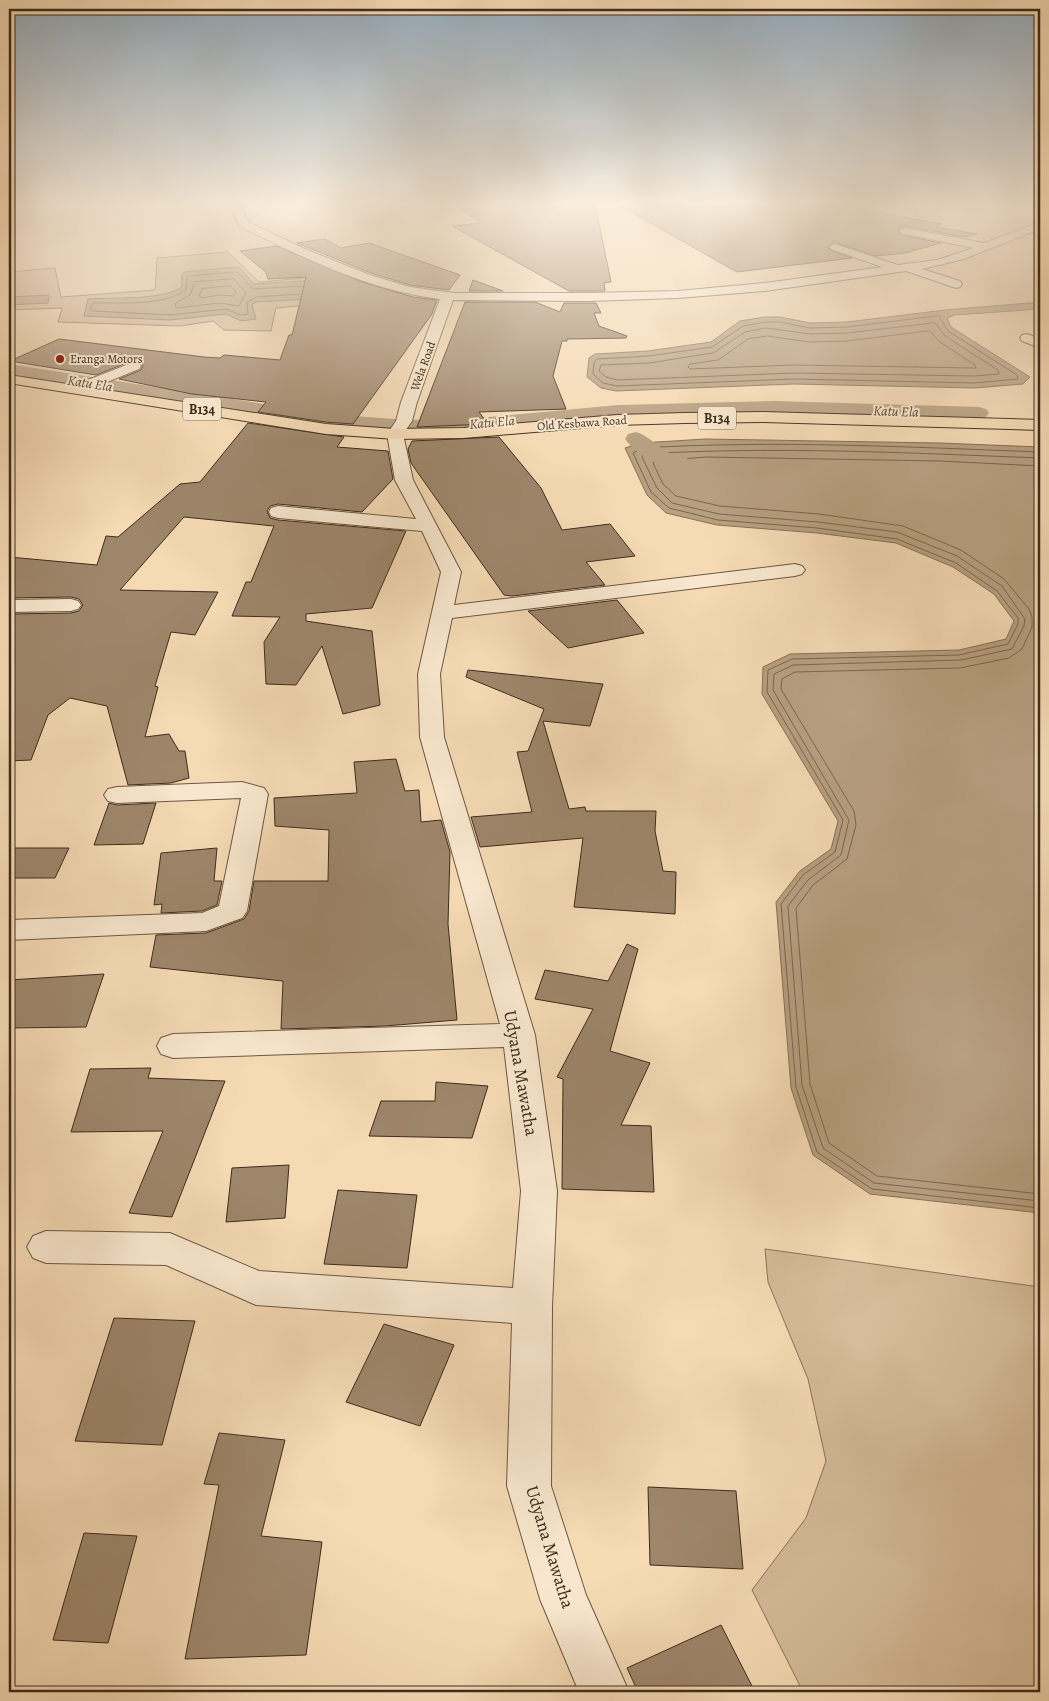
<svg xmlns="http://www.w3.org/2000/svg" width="1049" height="1701" font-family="Alegreya,serif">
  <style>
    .green { fill: #d6bc9a; stroke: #8a745b }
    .water { fill: #b79f80; stroke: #877158 }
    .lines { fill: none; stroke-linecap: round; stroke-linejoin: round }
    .shore { stroke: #7b664e; stroke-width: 1 }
    .canal { fill: #b79f80; fill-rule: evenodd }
    .building { fill: #9e866b; stroke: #3f2c1c }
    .minor-casing { stroke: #6c5842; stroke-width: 2 }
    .major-casing { stroke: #3f2c1c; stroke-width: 2 }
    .minor { fill: #f8e7ce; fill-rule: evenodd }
    .major { fill: #f5dab4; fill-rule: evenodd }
    .poi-dot { fill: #8f2418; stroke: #f8e7ce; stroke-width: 2 }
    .labels { text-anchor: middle; stroke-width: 4; stroke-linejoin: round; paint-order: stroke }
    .far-poi-label { font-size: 12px; fill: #3f2c1c; stroke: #f8e7ce; text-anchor: start }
    .far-street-label { font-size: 12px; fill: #3f2c1c; stroke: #f8e7ce }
    .far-water-label { font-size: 14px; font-style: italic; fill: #5d4935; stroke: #f8e7ce }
    .shield { fill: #f8e7ce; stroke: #766451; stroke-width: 1 }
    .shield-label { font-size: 14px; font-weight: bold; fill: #3f2c1c }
    .near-street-label { font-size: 18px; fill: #3f2c1c; stroke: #f8e7ce }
  </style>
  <rect width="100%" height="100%" fill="#f5dab4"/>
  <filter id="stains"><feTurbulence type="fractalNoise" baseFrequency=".004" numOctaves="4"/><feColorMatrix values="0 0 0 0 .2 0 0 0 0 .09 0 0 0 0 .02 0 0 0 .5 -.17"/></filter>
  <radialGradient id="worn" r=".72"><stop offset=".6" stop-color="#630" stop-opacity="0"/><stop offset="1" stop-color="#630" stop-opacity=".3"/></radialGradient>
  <!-- green -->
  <path class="green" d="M228,252L259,282L329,276L353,271L369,277L343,302L276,308L271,331L224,330L213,321L180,326L58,322L62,308L9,310V272L55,268L61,297L155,290L157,258Z
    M765,1249L1040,1287V1692H803L752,1590L806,1518L826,1461L808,1379L768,1282Z"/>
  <!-- water -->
  <path class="water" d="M234,267L240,268L254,284L318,280L328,298L257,302L252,304L256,319L241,321L226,314L170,320L84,316L88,299C115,297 159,301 182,287V274L185,272Z
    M49,295L48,303L9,305V297Z
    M1029,303H1040V309L955,315L947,318L951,327L1030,377L1023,384L974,388L794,384L616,391L601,388L587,377L589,358L595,354L648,351L711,342L740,321L765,317H780L810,323L847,322L945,310Z
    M705,439L940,443L1040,447V1213L870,1194L813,1155L791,1088L776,902L800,871L831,849L838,821L762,694L763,667L790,654L959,650L1006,639L1014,621L994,594L953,567L896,543L817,533L717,525L666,513L647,495L625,448L641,443Z"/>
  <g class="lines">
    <!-- shore -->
    <path class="shore" d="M234,279L246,293L239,306L220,303L177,308L175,306L176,303L190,295L195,282Z
      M230,286L236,292L234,296L219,295L202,298L199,296L202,289Z
      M301,294L256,297L247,302L248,314L241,315L226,309L170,315L93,311L90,309L93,303C124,302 159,307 186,290L187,278L189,276L234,272L238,273L253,289L303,286
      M939,316L948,331L1017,375L1018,379L974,383L794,379L617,386L603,383L593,374L594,362L597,359L649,356L712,347L743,326L766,322H780L810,328L847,327Z
      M935,323L945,336L998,370L999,374L974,376L794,373L617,380L606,377L599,371L601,365L649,363L713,353L745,332L766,328L810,334L847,333Z
      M930,331L940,342L975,365L976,368L794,365L690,369L688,367L690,364L718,360L748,339L767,336L809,342L847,341Z
      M1040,452C908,447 774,440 642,448L633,453L651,492L669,508L718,520L817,528L897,539L956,563L997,591L1018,618V624L1008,644L959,655L792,659L768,670L767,692L843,820L835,852L803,875L781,904L796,1087L817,1152L872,1189L1040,1208
      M1040,458C909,453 775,446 644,454L642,457L657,488L672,503L719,514L818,522L897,532L957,556L1002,586L1025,619L1024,626L1012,649L961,660L793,665L774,674L773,690L849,820L841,855L808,880L788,906L802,1085L823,1148L874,1183L1040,1201
      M1040,466L940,461L706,457L656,461L653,463L663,484L676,496L720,506L819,514L903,526L961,550L1004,579L1029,609L1032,617V627L1022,649L1009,658L960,668L795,672L782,679L781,689L854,811L856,825L847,859L813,885L796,908L810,1084L829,1143L877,1176L1040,1194"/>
    <!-- canal -->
    <path class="canal" d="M9,364L327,414L407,420L467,419L618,405L776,401L979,407L986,409L989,413L986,417L979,419L776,413L618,417L467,431L407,432L327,426L9,376Z
      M636,432C650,436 658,448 671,454C680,457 691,457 696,465L693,470C672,475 637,456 625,439L628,434Z"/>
  </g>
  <!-- building -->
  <path class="building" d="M453,204H595L611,282L604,283L605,291H569L452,226L481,223Z
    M617,204H863L864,210L942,224L936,227L977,234L964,237L905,226L898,230L901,235L941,243L905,253L876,256L834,242L827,247L830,250L852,258L737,272Z
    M325,239L341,248L369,243L460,275L449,290L410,285L371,273L297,243Z
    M276,246L362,282L413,297L437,300L432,314L353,424L326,422L258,412L266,402L192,394L119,379L141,370L143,365L139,361L134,360L96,375L10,361L59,339L204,357L220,358L224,355L280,360L289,335H292L306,277L268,279L266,272L240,251Z
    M473,280L503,291H469Z
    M465,302H535L560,312L564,303H596L601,313H594L599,326L627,336L626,338L567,339V341H562L553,376L566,409L479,412L488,424L417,427Z
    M248,423L344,437L337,447L388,451L393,479L362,512L278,504L270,506L267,511L270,518L278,520L406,531L372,608L306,614V621L372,631L380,705L343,714L322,646L296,685L266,684L264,642L280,617L232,616L246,582H251L274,526L184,517L120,590L218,592L195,635L171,632L155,686L158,687L145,737L169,734L179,751H185L189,778L171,783L128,785L107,706L70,698L48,715L31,760L9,761V614L71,613L79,611L83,605L79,599L71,597L9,598V557L97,565L106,536L118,537L180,484L200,482Z
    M499,437L541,488L562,530L610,524L635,556L586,562L605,585L512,596L504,595L411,463L408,449L412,441Z
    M617,600L644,633L568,648L528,611Z
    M468,670L603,684L590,726L543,721L569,809L585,807L586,811H656L655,831L663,871L676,872L675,914L574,907L583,838L480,847L471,817L532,812L517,752L528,751L544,709L466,677Z
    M396,759L405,791L419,790L421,822L441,820L450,852L448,924L457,1020L385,1026L281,1029L283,981L150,967L156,935L206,933L244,919L249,911L254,881H328L329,830L275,826L274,798L357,793L354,762Z
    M109,803L117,805L156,803L143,844L94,845Z
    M9,848H69L55,878H9Z
    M217,848L214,881H222L217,905L202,911L161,913L162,904L154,905L161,853Z
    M627,944L638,949L610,1051L650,1063L621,1125L651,1126L654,1192L562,1189L563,1079L557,1077L593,1009L535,999L545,970L608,981Z
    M104,974L86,1027L9,1028V980Z
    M151,1068L148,1078L225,1081L172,1217L129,1213L163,1131L71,1132L90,1069Z
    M436,1082L488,1086L472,1138L369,1136L381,1101H435Z
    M289,1165L285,1218L226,1222L232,1168Z
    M338,1190L417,1195L407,1268L324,1264Z
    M114,1318L195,1321L162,1445L75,1441Z
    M384,1324L454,1345L420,1426L346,1402Z
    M219,1433L285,1440L261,1536L322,1542L306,1655L185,1659L219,1485L204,1484Z
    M648,1487L736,1491L743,1569L650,1565Z
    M84,1533L137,1536L108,1643L53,1640Z
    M721,1625L755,1692H638L627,1668Z"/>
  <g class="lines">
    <defs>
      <path id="minor" d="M230,204H240L248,222L307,250L370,275L410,287L454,293H590L678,291L765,283L882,267L831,249L829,247L835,244L898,265L937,260L973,248L901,233L900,231L905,228L984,243L1040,222V229L964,259L922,269L960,281L962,284L960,287L956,288L906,271L765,291L678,298L590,301L453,300L417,402L412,421L403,434L413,480L461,572L454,605L795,564L802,566L805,570L802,574L795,576L452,618L440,674L444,737L535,1035L557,1191L552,1307L551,1486L586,1595L629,1692H579L540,1599L507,1486L512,1323L256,1305L166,1265L46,1263L33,1258L27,1247L33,1236L46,1231L170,1233L259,1271L513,1288L521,1191L504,1047L173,1058L161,1054L157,1046L161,1038L173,1034L500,1024L420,737L418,674L441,572L422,531L278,518L271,516L269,512L271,508L278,506L416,519L395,480L387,434L396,421L401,402L440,299C370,291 302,257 239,226Z
        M1028,204H1040V208L1029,206Z
        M1027,334L1040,339V348L1022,341L1020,338L1022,335Z
        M134,362L139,363L141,366L139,369L80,393H70L67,390L70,387Z
        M71,599L78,601L81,605L78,609L71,611L9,612V600Z
        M242,782L264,788L268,794L247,911L242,918L206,931L9,940V920L202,913L219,906L241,798L117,803L108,801L104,795L108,789L117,787Z"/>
      <path id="major" d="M9,375L326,424L395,429L464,428L617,415L685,413L763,412L1040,420V430L763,422L685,423L617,425L464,438L395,439L326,434L9,383Z"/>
    </defs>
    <!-- minor casing -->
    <use href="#minor" class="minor-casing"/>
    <!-- major casing -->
    <use href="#major" class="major-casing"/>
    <!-- minor -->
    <use href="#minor" class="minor"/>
    <!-- major -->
    <use href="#major" class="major"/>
  </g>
  <!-- sky -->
  <linearGradient id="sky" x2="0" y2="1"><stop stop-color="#94acbe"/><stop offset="0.46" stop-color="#faeedd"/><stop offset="1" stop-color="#faeedd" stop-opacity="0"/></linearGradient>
  <rect width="1049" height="442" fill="url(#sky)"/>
  <!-- markers -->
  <circle class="poi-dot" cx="60" cy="359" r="5"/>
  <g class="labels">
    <!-- far-poi labels -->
    <g class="far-poi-label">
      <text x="70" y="363">Eranga Motors</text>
    </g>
    <!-- far-street labels -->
    <g class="far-street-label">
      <text transform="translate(423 366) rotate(-70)" y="4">Wela Road</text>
      <text transform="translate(582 423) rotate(-4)" y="4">Old Kesbawa Road</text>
    </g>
    <!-- far-water labels -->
    <g class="far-water-label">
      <text transform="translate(90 383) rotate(9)" y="5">Katu Ela</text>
      <text transform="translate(896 411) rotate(2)" y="5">Katu Ela</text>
      <text transform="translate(492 422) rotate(-5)" y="5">Katu Ela</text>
    </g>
    <!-- shield labels -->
    <g class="shield">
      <rect x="183" y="397.5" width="38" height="23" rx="4"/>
      <rect x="698" y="406.5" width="38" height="23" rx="4"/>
    </g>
    <g class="shield-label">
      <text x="202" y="414">B134</text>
      <text x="717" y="423">B134</text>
    </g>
    <!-- near-street labels -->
    <g class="near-street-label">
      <text transform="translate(521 1073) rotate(80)" y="6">Udyana Mawatha</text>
      <text transform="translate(550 1547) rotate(73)" y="6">Udyana Mawatha</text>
    </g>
  </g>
  <!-- margin -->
  <rect width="1049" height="1701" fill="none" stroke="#f5dab4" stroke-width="30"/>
  <rect x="10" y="10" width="1029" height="1681" fill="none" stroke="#3f2c1c" stroke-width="2.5"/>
  <rect x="15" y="15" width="1019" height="1671" fill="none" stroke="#3f2c1c"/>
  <rect width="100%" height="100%" filter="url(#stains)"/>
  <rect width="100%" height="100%" fill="url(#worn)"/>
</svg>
